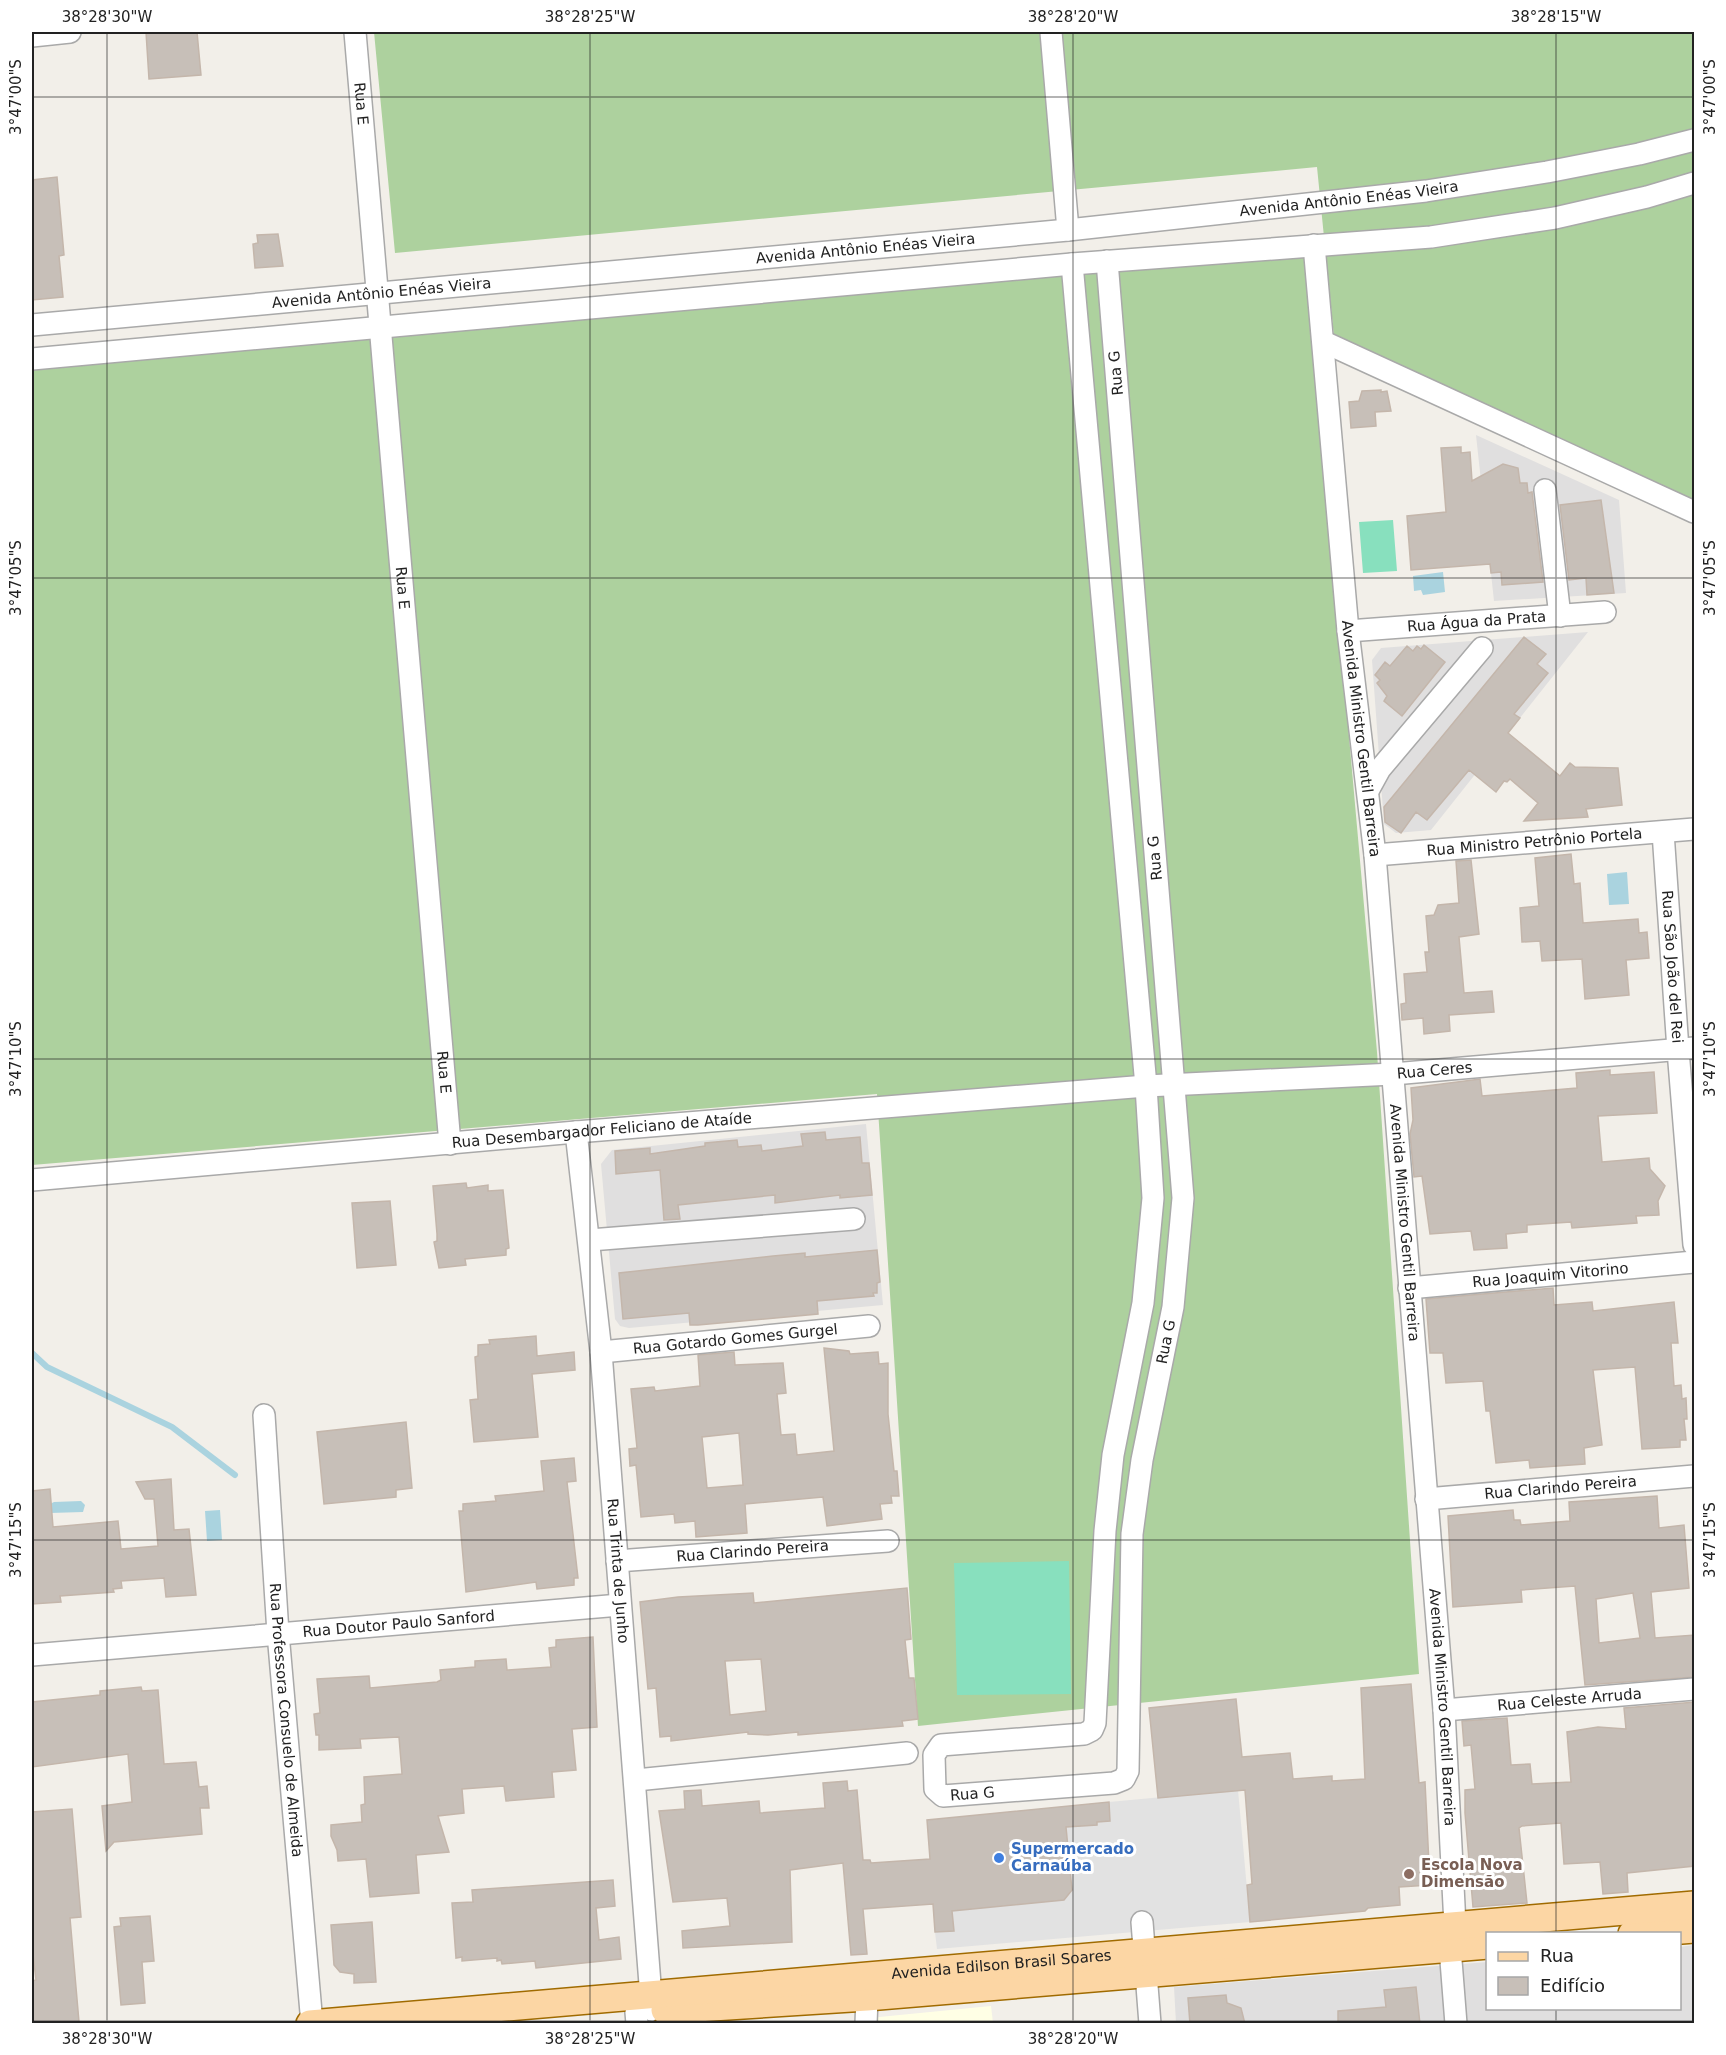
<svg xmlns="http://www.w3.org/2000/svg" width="1726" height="2055" font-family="'DejaVu Sans',sans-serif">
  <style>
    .residential { fill: #e0dfdf }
    .education { fill: #ffffe5 }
    .forest { fill: #add19e }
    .pitch { fill: #88e0be }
    .parking { fill: #e2e2e2 }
    .water { fill: #aad3df }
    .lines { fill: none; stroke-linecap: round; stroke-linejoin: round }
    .stream { stroke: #aad3df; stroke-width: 6 }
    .building { fill: #c7bfb8; stroke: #c4b6ab; stroke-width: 1.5; fill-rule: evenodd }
    .minor-casing { stroke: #a9a9a9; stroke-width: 24 }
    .major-casing { stroke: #a06b00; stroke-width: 30 }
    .minor { stroke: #fff; stroke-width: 21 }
    .major { stroke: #fcd6a4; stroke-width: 27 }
    .ticks { fill: none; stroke: #222; stroke-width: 1.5; stroke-opacity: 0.45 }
    .shop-dot { fill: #3f7fe0; stroke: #fff; stroke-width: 2 }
    .education-dot { fill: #8d6e63; stroke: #fff; stroke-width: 2 }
    .labels { text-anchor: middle; stroke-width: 6; stroke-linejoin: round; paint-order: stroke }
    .street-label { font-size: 15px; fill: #222; stroke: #fff }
    .shop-label { font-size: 15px; font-weight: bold; fill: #366cbe; stroke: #fff; text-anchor: start }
    .education-label { font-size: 15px; font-weight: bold; fill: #785e54; stroke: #fff; text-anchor: start }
    .neatline { fill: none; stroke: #222; stroke-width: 2 }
    .ticks-label { font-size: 15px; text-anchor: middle; fill: #222 }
  </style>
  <rect width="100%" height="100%" fill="#f2efe9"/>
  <!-- residential -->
  <path class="residential" d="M1476,435L1619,500L1626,593L1494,601Z
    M1588,632L1431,830L1396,833L1384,824L1372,660L1381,648Z
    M866,1124L883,1305L629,1328L620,1326L615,1319L601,1164L612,1150Z
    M1694,1945V2023H1176L1174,1987L1487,1962L1488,2008H1680V1947Z"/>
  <!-- education -->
  <path class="education" d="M991,2006L993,2023L870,2024L869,2018Z"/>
  <!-- forest -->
  <path class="forest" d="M374,32H1694V502L1334,337L1317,167L395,253Z
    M1306,252L1377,1052L1419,1674L918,1726L877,1094L32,1165V367Z"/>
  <!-- pitch -->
  <path class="pitch" d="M1393,520L1397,571L1363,573L1359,522Z
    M1069,1561L1071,1694L957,1695L954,1563Z"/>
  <!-- parking -->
  <path class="parking" d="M1238,1790L1250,1922L937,1949L935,1932L954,1931L952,1911L1064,1900L1072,1890L1066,1825L1089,1823L1090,1826L1096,1825L1097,1822L1110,1821L1109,1802Z"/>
  <!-- water -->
  <path class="water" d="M1443,572L1445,592L1423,595L1421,590L1414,591L1413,576Z
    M1627,872L1629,904L1609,905L1607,874Z
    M81,1501L85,1505L83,1512L50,1513V1504L54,1502Z
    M220,1510L222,1540L207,1541L205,1511Z"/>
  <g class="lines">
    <!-- stream -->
    <path class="stream" d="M32,1353L47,1367L172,1427L235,1475"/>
  </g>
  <!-- building -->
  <path class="building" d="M146,32H197L201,75L149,79Z
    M57,177L64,255L59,256L63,297L32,300V180Z
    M278,234L283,266L255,268L253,244L258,243L257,235Z
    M1381,390V392L1387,391L1391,411L1375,412L1376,426L1351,428L1349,402L1359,401L1362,391Z
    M1461,447V453L1470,452L1472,481L1503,464L1518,468L1520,483H1527L1528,493L1532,492L1543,582L1502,585L1501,572L1491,573L1490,564L1411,570L1407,516L1446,512L1441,448Z
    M1601,500L1614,593L1587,595L1586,578L1569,580L1560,505Z
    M1524,637L1546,654L1537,664L1548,673L1514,714L1520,718L1508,733L1560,776L1570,763L1575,767L1618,768L1622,805L1586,809L1588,817L1524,821L1538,803L1510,779L1507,782L1504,781L1496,792L1469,770L1427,820L1416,812L1401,833L1385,822L1384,807Z
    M1424,645L1445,662L1402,716L1384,701L1387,696L1377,683L1380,680L1375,675L1385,662L1390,666L1407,646L1413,651L1417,646L1421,649Z
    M1571,854L1574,884L1580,883L1583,923L1638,919L1639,933L1647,932L1649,958L1626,960L1629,995L1585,999L1582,959L1542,961L1540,941L1522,942L1520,908L1539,906L1535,858Z
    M1471,860L1479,934L1459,937L1464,993L1492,991L1494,1012L1449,1015L1450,1031L1424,1034L1423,1018L1402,1020L1401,1004L1406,1003L1404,974L1427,972L1425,952H1429L1426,916L1434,915L1438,905L1459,903L1456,861Z
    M1610,1070V1075L1654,1072L1657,1113L1598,1116L1602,1162L1649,1158L1650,1169L1665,1186L1658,1201L1659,1215L1636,1216L1637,1223L1572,1228L1571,1222L1527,1225V1232L1506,1234L1507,1248L1474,1250L1471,1231L1430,1234L1422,1176L1414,1177L1410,1134L1413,1120L1411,1088L1480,1079L1482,1096L1577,1088L1576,1073Z
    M825,1132L826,1140L860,1137L862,1163H869L872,1195L840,1198V1195L775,1203V1195L678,1205L680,1219L664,1220L660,1170L616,1174L615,1151L650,1148V1154L705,1146V1143L737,1140L738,1147L761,1145L762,1151L803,1146L801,1134Z
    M466,1183L467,1188L488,1185V1191L503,1190L509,1248L506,1249V1255L465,1259L466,1265L439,1268L434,1242L437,1241V1234L433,1186Z
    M390,1201L396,1265L357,1268L352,1203Z
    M877,1250L880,1282L877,1283V1293H873L874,1296L817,1301L818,1314L698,1325H690L689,1313L623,1319L619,1273L773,1256L805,1253V1257Z
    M1553,1288L1554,1305L1592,1302L1593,1311L1674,1302L1678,1343H1671L1674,1386L1681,1385L1682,1399L1686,1398L1687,1419H1684L1686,1440H1680V1447L1642,1449L1635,1367L1593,1370L1602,1445L1584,1448L1585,1464L1530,1468L1529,1460L1496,1463L1490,1411H1486L1483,1381L1446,1383L1443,1353H1430L1426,1299Z
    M536,1336L537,1356L574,1352L575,1370L532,1374L538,1437L474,1442L470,1400L478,1399L475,1357L478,1356V1345L490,1344L489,1340Z
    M824,1348L849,1351L850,1354L878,1352L879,1364L888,1363V1414L894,1471H897L899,1496H891L892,1503L880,1504L882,1519L827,1526L823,1497L745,1504L747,1533L696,1537L695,1521L675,1523L674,1514L641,1517L636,1465L630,1466L629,1449L637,1448L631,1389L654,1387L655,1391L700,1386L698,1355L734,1352L735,1365L783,1363L786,1393L777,1394L781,1435L795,1434L797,1455L834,1451ZM739,1433L743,1485L707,1488L702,1437Z
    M406,1422L412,1488L396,1490V1497L324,1504L317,1432Z
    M574,1458L576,1481L567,1482L578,1578H574V1585L537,1589L536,1582L466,1592L459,1511H463V1504L496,1501L495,1496L544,1491L541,1461Z
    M171,1479L174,1530L189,1529L196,1595L166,1597L164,1578L121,1581L122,1588L113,1589L114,1592L60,1596L61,1602L32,1604V1491L50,1489L53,1527L118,1521L121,1549L158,1546L154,1499H145L136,1482Z
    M1657,1496L1659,1528L1684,1525L1689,1588L1651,1592L1655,1638L1695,1635V1677L1585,1685L1575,1586L1521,1590L1522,1602L1453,1607L1448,1516L1513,1510L1514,1520H1520L1521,1525L1570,1521L1569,1502ZM1633,1593L1640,1638L1599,1643L1596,1599Z
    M907,1588L911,1639L905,1640L909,1678H914L918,1719L902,1721L903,1726L798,1735V1732L768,1735L748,1734V1732L671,1741V1736L660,1737L656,1688L648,1689L640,1602L678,1597L753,1593L754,1603ZM761,1659L766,1711L730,1715L725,1661Z
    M593,1637L597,1727L572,1729L576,1770L552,1772L554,1797L506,1801L504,1786L462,1789L464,1813L438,1816L449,1852L416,1855L419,1893L370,1897L366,1859L338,1861L337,1850L331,1836V1825L362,1822L361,1805L365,1804L364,1777L402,1774L399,1737L360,1739L361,1748L319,1750V1735H316L314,1714L320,1713L317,1679L369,1676L370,1688L437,1682L441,1680L440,1670L475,1667V1661L506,1659L507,1670L551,1667L549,1648L556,1647V1640Z
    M1411,1684L1419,1783L1425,1782L1430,1885L1399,1887L1400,1905L1368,1908L1365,1911L1250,1922L1247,1885L1252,1884L1245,1790L1158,1798L1149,1708L1236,1699L1242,1757L1290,1753L1293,1779L1332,1776V1781L1365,1779L1361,1688Z
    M141,1687L142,1691L158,1690L164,1764L196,1762L199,1787L207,1786L209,1808H200L202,1834L114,1842L106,1851L102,1806L132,1802L128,1754L32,1767V1702L100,1695V1691Z
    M1695,1702V1866L1627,1873L1628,1892L1603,1894L1600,1862L1564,1864L1561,1823L1522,1826L1519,1828L1527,1903L1473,1907L1465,1813V1790L1475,1789L1471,1745L1464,1746L1462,1721L1507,1718L1511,1765L1530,1764L1532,1784L1571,1782L1567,1732L1598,1727L1626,1729L1624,1708Z
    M847,1781L848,1791L857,1790L863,1860H870L871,1863L930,1859L927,1820L1109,1802L1110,1821L1097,1822V1825L1066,1827L1072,1890L1064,1900L952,1911L954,1931L935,1932L933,1904L863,1909L867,1954L851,1955L843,1863L790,1870L792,1942L683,1948L682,1931L730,1926L727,1898L673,1902L659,1811L685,1809L684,1791L701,1790L702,1806L759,1801L760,1813L825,1808L823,1783Z
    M72,1809L81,1917L70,1918L79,2022L32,2024V1981L36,1980L32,1946V1812Z
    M613,1880L615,1906L596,1908L599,1940L619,1937L621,1959L536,1968L535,1961L502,1964L501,1960L497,1961V1958L462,1961V1957L456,1958L452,1903L473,1902L472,1890Z
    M150,1916L154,1961L142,1962L145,2003L121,2005L114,1927L121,1926L120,1918Z
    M372,1922L376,1982L354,1983V1974L340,1972L334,1965L331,1925Z
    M1416,1987L1420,2024H1338V2011L1386,2007L1384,1990Z
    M1226,1995L1227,2003L1241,2008L1245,2024H1190L1188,1998Z"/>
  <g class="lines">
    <defs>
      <g id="minor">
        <path id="s1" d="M355,32L450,1144"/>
        <path d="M1051,32L1068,230"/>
        <path d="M32,36L70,32"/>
        <path id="s2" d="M1314,245L1348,631L1375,855L1444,1710L1455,1925L1450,1948L1456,2024"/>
        <path id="s3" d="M1072,264L1146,1086L1153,1198L1143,1303L1113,1455L1105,1531L1095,1723L1092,1730L1084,1734L941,1745L934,1755L935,1789L943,1796L1114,1783L1124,1779L1128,1771L1132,1534L1142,1460L1173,1307L1183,1198L1107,261"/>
        <path id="s4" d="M32,325L1068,230L1426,191L1547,172L1639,154L1694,140"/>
        <path d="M1324,342L1694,512"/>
        <path d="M32,359L1072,264L1431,237L1555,218L1647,197L1694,183"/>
        <path d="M1545,490L1560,616"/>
        <path id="s5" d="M1348,631L1605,612"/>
        <path d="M1369,789L1380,769L1482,648"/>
        <path id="s6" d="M1663,832L1678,1050L1694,1245"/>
        <path id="s7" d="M1375,855L1694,829"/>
        <path id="s8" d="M576,1132L601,1352L652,2010"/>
        <path id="s9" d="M32,1180L576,1132L1146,1086L1393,1074L1694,1048"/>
        <path d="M590,1240L854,1219"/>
        <path id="s10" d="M1409,1288L1694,1262"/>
        <path id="s11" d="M601,1352L869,1326"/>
        <path id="s12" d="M264,1415L278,1633L312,2024"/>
        <path id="s13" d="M1426,1499L1694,1476"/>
        <path id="s14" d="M617,1561L888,1541"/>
        <path id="s15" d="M32,1655L620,1605"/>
        <path id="s16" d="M1444,1710L1694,1689"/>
        <path d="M636,1780L907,1753"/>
        <path d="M1142,1922L1150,2024"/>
        <path d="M636,2012L637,2024"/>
        <path d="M866,2024L867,1997"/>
      </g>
      <g id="major">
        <path d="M1632,1934L1694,1929"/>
        <path d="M665,2010L867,1997L1488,1945"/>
        <path id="s17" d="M310,2024L1694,1905"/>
      </g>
    </defs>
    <!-- minor casing -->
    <use href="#minor" class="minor-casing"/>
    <!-- major casing -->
    <use href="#major" class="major-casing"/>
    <!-- minor -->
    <use href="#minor" class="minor"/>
    <!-- major -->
    <use href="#major" class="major"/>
  </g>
  <!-- ticks -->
  <path class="ticks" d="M107,32V2024M590,32V2024M1073,32V2024M1556,32V1934M32,97H1694M32,578H1694M32,1059H1694M32,1540H1694M1556,2008V2024M32,2021H1694"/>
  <!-- markers -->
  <circle class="shop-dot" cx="999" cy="1858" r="6"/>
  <circle class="education-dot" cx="1409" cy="1874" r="6"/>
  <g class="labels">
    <!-- street labels -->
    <g class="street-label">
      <text dy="5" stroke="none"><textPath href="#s1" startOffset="72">Rua E</textPath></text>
      <text dy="5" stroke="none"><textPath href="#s4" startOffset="1323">Avenida Antônio Enéas Vieira</textPath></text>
      <text dy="5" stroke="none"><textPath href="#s4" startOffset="837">Avenida Antônio Enéas Vieira</textPath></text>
      <text dy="5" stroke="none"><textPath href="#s4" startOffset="351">Avenida Antônio Enéas Vieira</textPath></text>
      <text transform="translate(1116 373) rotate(-95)" y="5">Rua G</text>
      <text dy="5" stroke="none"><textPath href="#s1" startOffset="558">Rua E</textPath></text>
      <text dy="5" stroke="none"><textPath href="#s5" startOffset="129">Rua Água da Prata</textPath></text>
      <text dy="5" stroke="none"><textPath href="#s2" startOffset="496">Avenida Ministro Gentil Barreira</textPath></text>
      <text dy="5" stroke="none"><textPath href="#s7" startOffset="160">Rua Ministro Petrônio Portela</textPath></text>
      <text transform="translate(1155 858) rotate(-95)" y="5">Rua G</text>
      <text dy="5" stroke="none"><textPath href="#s6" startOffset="135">Rua São João del Rei</textPath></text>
      <text dy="5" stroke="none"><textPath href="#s9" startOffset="1407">Rua Ceres</textPath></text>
      <text dy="5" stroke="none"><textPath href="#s1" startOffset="1044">Rua E</textPath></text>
      <text dy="5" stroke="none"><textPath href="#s9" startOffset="572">Rua Desembargador Feliciano de Ataíde</textPath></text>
      <text dy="5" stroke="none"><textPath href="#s2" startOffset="982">Avenida Ministro Gentil Barreira</textPath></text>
      <text dy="5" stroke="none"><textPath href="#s10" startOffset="142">Rua Joaquim Vitorino</textPath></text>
      <text dy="5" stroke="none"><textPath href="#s11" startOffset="135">Rua Gotardo Gomes Gurgel</textPath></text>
      <text dy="5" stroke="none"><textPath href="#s3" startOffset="2307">Rua G</textPath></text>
      <text dy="5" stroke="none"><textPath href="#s13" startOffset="135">Rua Clarindo Pereira</textPath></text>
      <text dy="5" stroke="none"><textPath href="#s14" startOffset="136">Rua Clarindo Pereira</textPath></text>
      <text dy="5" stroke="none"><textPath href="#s8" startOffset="441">Rua Trinta de Junho</textPath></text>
      <text dy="5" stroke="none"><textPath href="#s15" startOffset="368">Rua Doutor Paulo Sanford</textPath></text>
      <text dy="5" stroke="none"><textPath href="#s16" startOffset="126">Rua Celeste Arruda</textPath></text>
      <text dy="5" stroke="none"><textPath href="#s2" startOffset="1468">Avenida Ministro Gentil Barreira</textPath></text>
      <text dy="5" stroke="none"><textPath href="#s12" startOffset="306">Rua Professora Consuelo de Almeida</textPath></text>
      <text dy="5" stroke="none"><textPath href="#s3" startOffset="1713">Rua G</textPath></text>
      <text dy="5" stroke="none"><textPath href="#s17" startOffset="694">Avenida Edilson Brasil Soares</textPath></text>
    </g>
    <!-- shop labels -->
    <g class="shop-label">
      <text x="1011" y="1854">Supermercado<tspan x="1011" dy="17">Carnaúba</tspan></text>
    </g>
    <!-- education labels -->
    <g class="education-label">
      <text x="1421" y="1870">Escola Nova<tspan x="1421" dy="17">Dimensão</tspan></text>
    </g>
  </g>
  <!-- border -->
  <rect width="1726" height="2055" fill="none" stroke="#ffffff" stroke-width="66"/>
  <!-- legend -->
  <rect x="1486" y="1932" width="195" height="78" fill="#ffffff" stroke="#a7a7a7" stroke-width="1.5"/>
  <rect x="1498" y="1952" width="30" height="9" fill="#fcd6a4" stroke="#a7a7a7" stroke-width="1.5"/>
  <text x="1540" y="1962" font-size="18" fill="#222222">Rua</text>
  <rect x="1498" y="1977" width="30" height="18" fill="#c7bfb8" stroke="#a7a7a7" stroke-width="1.5"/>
  <text x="1540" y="1992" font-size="18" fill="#222222">Edifício</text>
  <rect x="33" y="33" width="1660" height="1989" class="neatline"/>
  <g class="ticks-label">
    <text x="107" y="22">38°28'30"W</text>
    <text x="590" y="22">38°28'25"W</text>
    <text x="1073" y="22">38°28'20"W</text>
    <text x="1556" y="22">38°28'15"W</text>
    <text transform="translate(16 97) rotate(-90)" y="5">3°47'00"S</text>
    <text transform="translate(1710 97) rotate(-90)" y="5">3°47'00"S</text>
    <text transform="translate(16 578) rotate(-90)" y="5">3°47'05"S</text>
    <text transform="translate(1710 578) rotate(-90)" y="5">3°47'05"S</text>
    <text transform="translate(16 1059) rotate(-90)" y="5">3°47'10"S</text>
    <text transform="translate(1710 1059) rotate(-90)" y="5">3°47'10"S</text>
    <text transform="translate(16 1540) rotate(-90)" y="5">3°47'15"S</text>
    <text transform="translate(1710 1540) rotate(-90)" y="5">3°47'15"S</text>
    <text x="107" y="2044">38°28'30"W</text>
    <text x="590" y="2044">38°28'25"W</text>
    <text x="1073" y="2044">38°28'20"W</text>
  </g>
</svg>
